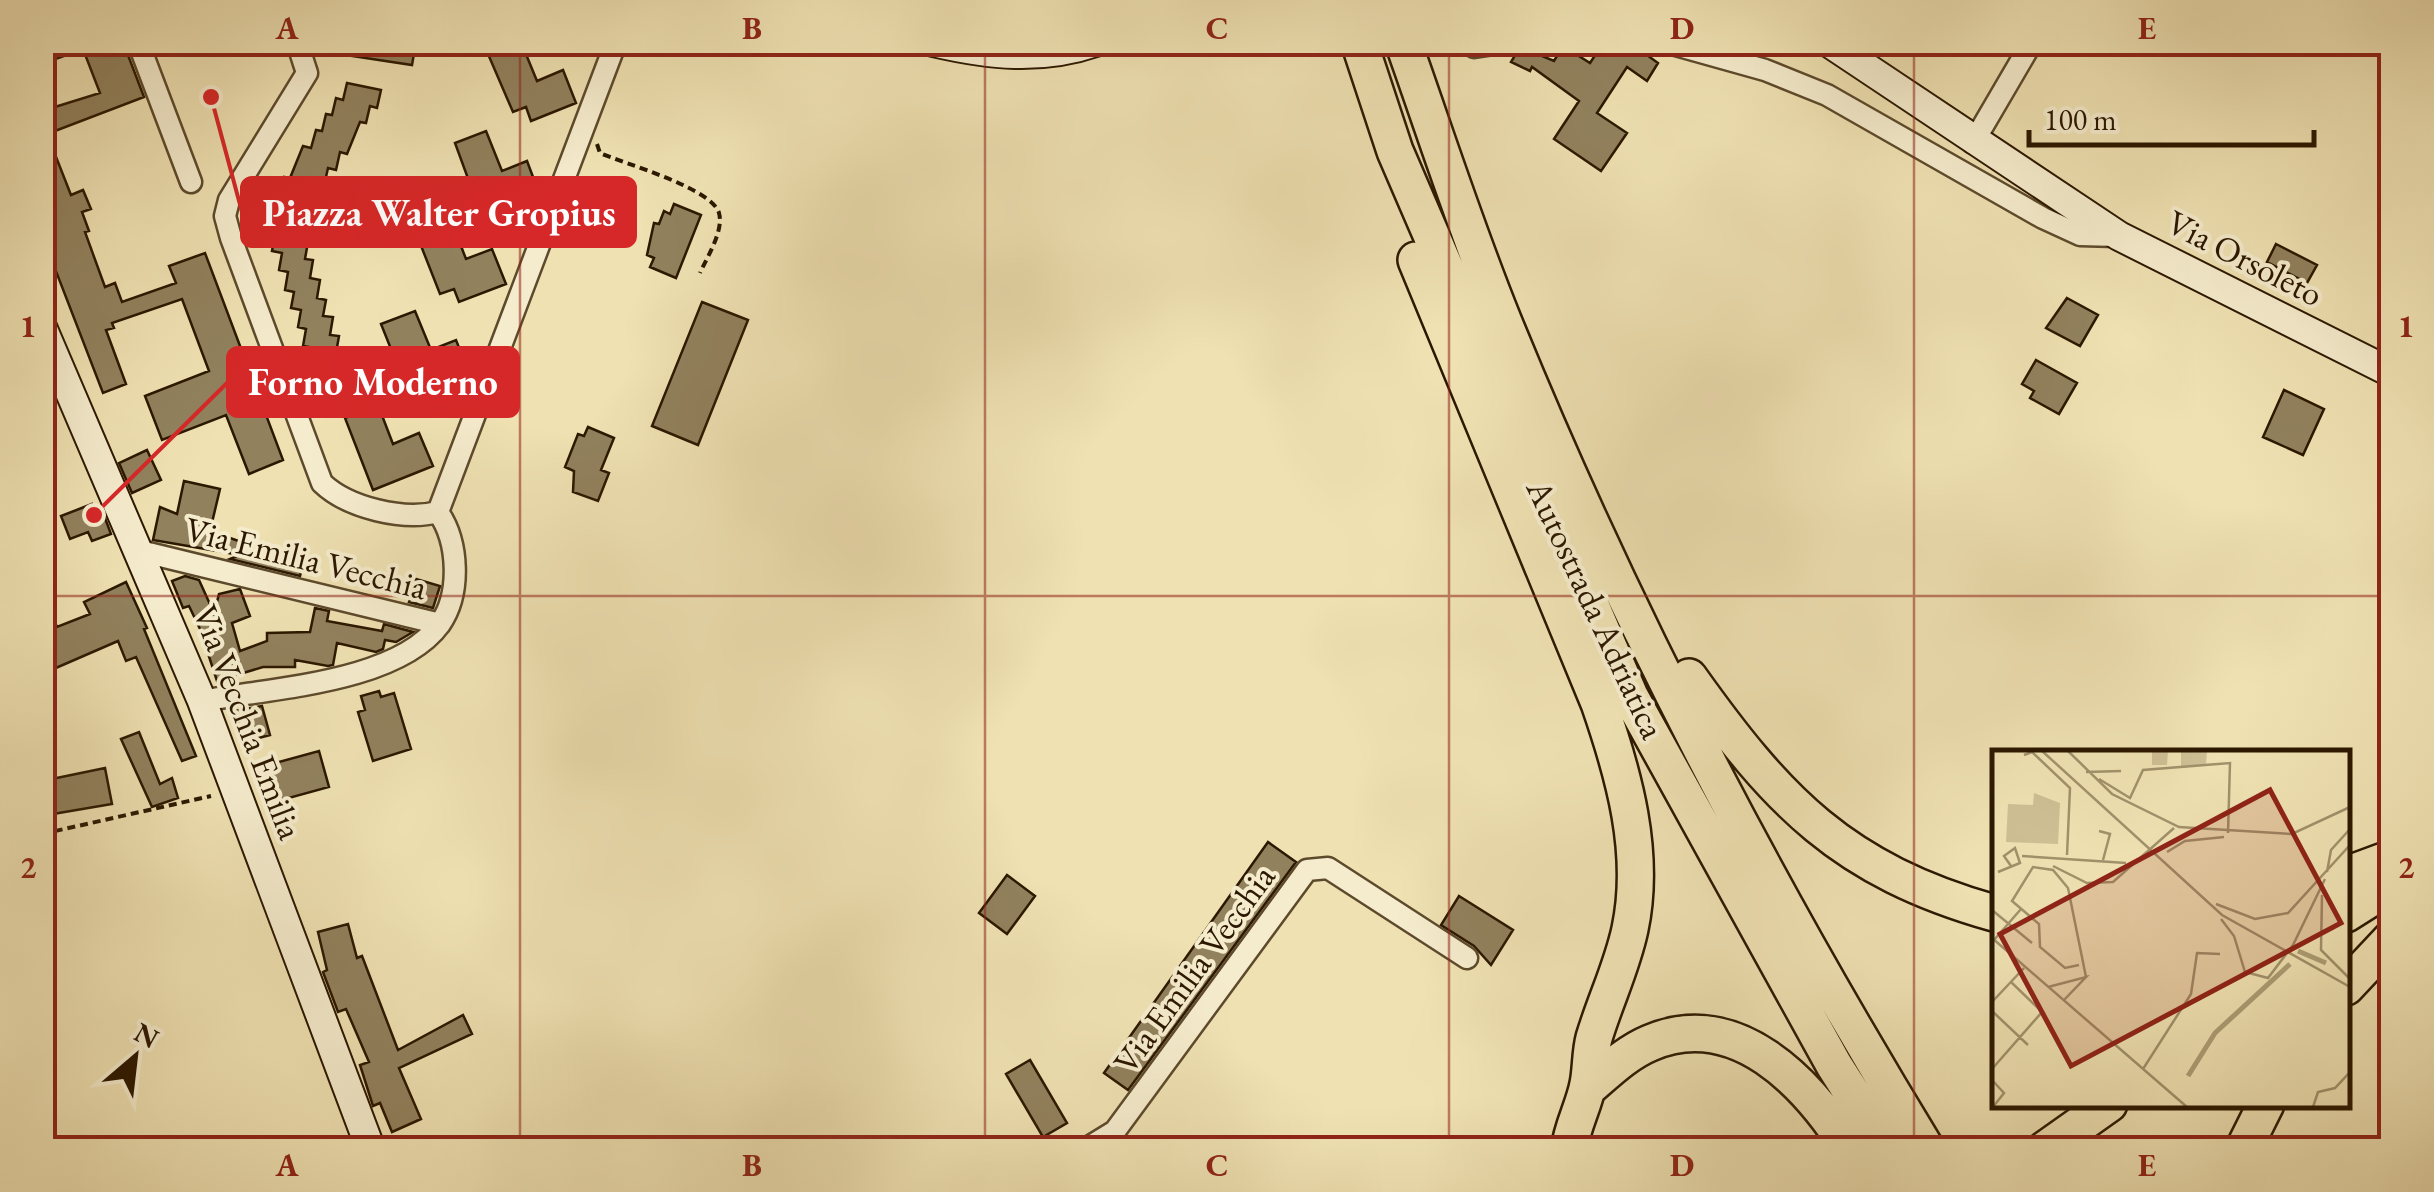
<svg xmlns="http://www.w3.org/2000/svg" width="2434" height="1192" font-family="'EB Garamond',serif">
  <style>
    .building { fill: #91815d; stroke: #2c1800; stroke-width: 2.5 }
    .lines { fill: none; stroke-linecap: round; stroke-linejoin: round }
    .street-casing { stroke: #5d4a2c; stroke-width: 25 }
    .secondary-casing { stroke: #2c1800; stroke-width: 32 }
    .highway-casing { stroke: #2c1800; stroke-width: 40 }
    .path { stroke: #2c1800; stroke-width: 4; stroke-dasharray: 8 5; stroke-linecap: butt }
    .street { stroke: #f5eccd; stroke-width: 20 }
    .secondary { stroke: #f5eccd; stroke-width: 28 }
    .highway { stroke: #efe1b2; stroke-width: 35 }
    .grid { fill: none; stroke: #8f2418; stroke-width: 2.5; stroke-opacity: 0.55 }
    .labels { text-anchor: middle; stroke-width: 8; stroke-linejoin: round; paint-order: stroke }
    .street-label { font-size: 35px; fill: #2c1800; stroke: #f5eccd }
    .inset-river { fill: none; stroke: #ad9d75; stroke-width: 5 }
    .inset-road { fill: none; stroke: #a1916b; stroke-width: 2.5 }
    .view { fill: #8f2418; fill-opacity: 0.15; stroke: #8f2418; stroke-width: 5 }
    .inset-edge { fill: none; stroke: #2c1800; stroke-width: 5 }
    .leader { fill: none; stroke: #d62828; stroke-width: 4 }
    .callout-dot { fill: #d62828; stroke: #f5eccd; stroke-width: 4 }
    .callout { fill: #d62828; stroke: #d62828; stroke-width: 4 }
    .callout-label { font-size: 38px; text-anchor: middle; font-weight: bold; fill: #fff }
    .neatline { fill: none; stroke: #8f2418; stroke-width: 4 }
    .grid-label { font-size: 32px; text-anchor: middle; font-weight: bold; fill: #8f2418 }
  </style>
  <rect width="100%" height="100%" fill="#efe1b2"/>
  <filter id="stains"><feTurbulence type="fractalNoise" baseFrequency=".002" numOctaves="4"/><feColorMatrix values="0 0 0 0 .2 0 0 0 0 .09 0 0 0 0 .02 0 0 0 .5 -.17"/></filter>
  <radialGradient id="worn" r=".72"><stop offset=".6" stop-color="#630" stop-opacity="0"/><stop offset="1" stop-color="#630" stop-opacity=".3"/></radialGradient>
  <!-- building -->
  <path class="building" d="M42,42H123L144,97L47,134L71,195L83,190L91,209L82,212L89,231L85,232L105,287L115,283L122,302L176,283L169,266L205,253L283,460L249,474L226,415L162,440L145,396L209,371L182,299L112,323L114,328L106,330L126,384L103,393L42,235V111L100,93L83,49L42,64Z
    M354,42H416L412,65L352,56Z
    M521,42L537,81L563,70L576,103L531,121L526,107L513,112L488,54Z
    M1604,42L1617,49L1629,42L1658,63L1647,81L1627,67L1597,113L1627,133L1601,171L1554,139L1579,101L1532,67L1530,71L1511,62L1520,47L1554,61L1563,46L1590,63Z
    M347,83L381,90L377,108L370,106L366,123L360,122L347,154L340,152L336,170L328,168L324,186L317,184L314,200L306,199L297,240L308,242L305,259L313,260L310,278L320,280L317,298L326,300L323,316L333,317L330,335L339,336L336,353L346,355L343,371L312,365L315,348L303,346L306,329L298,327L301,310L291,308L294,292L285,290L288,272L279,270L282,253L272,251L275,234L265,233L273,193L280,195L284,177L290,178L303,146L311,148L316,130L322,131L326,114L332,115L336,98L343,100Z
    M486,131L502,171L527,161L539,193L496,209L492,197L477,203L455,143Z
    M674,204L701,215L676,278L650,267L654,258L647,255L654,223L659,224L664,211L670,214Z
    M451,220L466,259L492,249L506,284L459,302L454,289L440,294L416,233Z
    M2276,244L2317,265L2307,283L2267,262Z
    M2067,298L2098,315L2080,346L2046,328Z
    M702,302L748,320L698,445L652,426Z
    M415,311L431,350L456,340L470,375L423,394L417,379L405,384L381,324Z
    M2036,360L2077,383L2059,414L2030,398L2034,391L2022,384Z
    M2284,390L2324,409L2303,455L2263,437Z
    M378,405L393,444L419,433L433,466L373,490L345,418Z
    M588,427L614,438L601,470L609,473L598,501L573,492L574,471L565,467L578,434L584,436Z
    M147,450L161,480L132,493L119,463Z
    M184,481L220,489L210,531L287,558L288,552L305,556L300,576L230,559L240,555L153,540L160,507L177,514Z
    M92,504L98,521L105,518L111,534L92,541L88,532L70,539L61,516Z
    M185,576L199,580L214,613L219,594L240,589L250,616L232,623L240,651L267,641V633L310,632L315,608L329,611L327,621L382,631L384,624L413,632L396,642L385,640L383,649L376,652L337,643L333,665L328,666L295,660V667H263L217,681L200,629L189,606L183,608L172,581Z
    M416,579L440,586L433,608L409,602Z
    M126,582L147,628L144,629L196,756L182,761L136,657L126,661L118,641L42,674V593L57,627L90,614L84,602Z
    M379,691L381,697L394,693L411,749L373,761L358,712L365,710L361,696Z
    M262,706L270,735L244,742L235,711Z
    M139,732L160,784L172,778L178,798L152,807L121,739Z
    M319,751L329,787L267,804L257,768Z
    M105,768L112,804L47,815L42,781Z
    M1268,842L1296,862L1128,1090L1104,1073Z
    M1007,875L1035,896L1007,934L979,913Z
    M1459,896L1513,930L1491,965L1474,946L1441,925Z
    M348,924L357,958L362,956L398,1050L463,1015L472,1034L399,1068L421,1119L392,1132L380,1103L373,1106L360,1065L369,1062L346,1009L338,1012L323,972L327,970L318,932Z
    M1030,1060L1067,1123L1043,1137L1006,1074Z"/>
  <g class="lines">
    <defs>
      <path id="street" d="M138,42L191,182
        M297,42L307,73L229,200L225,216L231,238L322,483C348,508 404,521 438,512
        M1665,42L1765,70L1827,95L2043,218L2080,235L2117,236
        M1474,47L1507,42
        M1973,143L2032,42
        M438,512L616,42
        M438,512C459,542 461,594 440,624
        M140,551L440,624C397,683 270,688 202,701
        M1084,1150L1115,1131L1307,870L1328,868L1467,958"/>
      <path id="secondary" d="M933,42C989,55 1041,61 1096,42
        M1828,42L2119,236L2392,373
        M42,327L202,701L371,1150"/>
      <path id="highway" d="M1359,42L1395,151L1630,696L1834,1065L1888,1150
        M1403,42C1436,135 1466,229 1503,320C1619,605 1767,888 1927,1150
        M1416,260L1599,703C1624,775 1646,853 1630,929C1622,967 1605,1001 1594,1038C1590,1053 1591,1069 1588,1084C1584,1106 1572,1126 1569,1150
        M1689,677C1778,802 1842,870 1994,913
        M2346,875L2392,858
        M2346,914L2392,885
        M2346,987L2392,938
        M1587,1089C1607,1072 1626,1053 1650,1043C1736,1006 1808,1083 1850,1150
        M2044,1150L2109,1104
        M2243,1150L2266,1104"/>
    </defs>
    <!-- street casing -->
    <use href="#street" class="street-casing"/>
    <!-- secondary casing -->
    <use href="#secondary" class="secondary-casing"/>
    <!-- highway casing -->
    <use href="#highway" class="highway-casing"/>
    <!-- path -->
    <path class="path" d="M597,144L600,153C625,164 712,188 719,213C724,231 707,257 700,273
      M42,834L211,796"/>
    <!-- street -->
    <use href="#street" class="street"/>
    <!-- secondary -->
    <use href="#secondary" class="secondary"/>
    <!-- highway -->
    <use href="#highway" class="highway"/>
  </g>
  <!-- grid -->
  <path class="grid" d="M520,42V1150M985,42V1150M1449,42V1150M1914,42V1150M42,596H2392"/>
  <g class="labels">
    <!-- street labels -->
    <g class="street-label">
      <text transform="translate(2245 258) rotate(27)" y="12">Via Orsoleto</text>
      <text transform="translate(306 558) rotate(14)" y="12">Via Emilia Vecchia</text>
      <text transform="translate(1596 609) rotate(65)" y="12">Autostrada Adriatica</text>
      <text transform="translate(248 722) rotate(69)" y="12">Via Vecchia Emilia</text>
      <text transform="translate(1194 969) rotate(-54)" y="12">Via Emilia Vecchia</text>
    </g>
  </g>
  <!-- overview -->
  <g transform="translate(1992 750)">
    <rect width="358" height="358" fill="#efe1b2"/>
    <path d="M160,0H215L214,15L189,18V2L176,1L175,15H160ZM42,43L68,53L66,94L14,92L16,54L41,55Z" fill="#cebf94"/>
    <path class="inset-river" d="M306,201L334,213M196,326L223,283L298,214"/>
    <path class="inset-road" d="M49,0L230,165L358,237M75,0L120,44L187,77L300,84L358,57M32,5L40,2L78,38L75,105M94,22L129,21M107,29L138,48L151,20L238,13L236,83M107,81L118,84L111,110M175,102L193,91L232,87M30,106L134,113M61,116L95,133L121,132L182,78M6,122L28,113L23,98L12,106L19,116M335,122L339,100L358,79M330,145L329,200L358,229M224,154L263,169L296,163L358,95M0,160L40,193M229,169L242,186L253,222L276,228L301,195L333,129M0,188L195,357M2,190L29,159M87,215L73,218L48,197L47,174L20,151L41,117L61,120L76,138L94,227M56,237L94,227L72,250M0,252L32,218M0,261L36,295M0,319L50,262L19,232M151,319L199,244L205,203L228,204M0,330L12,343L1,357M321,357L326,342L343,338L358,322"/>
    <path class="view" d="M278,40L349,173L79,316L8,184Z"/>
    <rect width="358" height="358" class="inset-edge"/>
  </g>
  <!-- callouts -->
  <path class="leader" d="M211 97L242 212M94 515L228 382"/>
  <g class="callout-dot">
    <circle cx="211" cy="97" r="10"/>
    <circle cx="94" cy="515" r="10"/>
  </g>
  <g class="callout">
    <rect x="242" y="178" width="393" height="68" rx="10"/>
    <rect x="228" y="348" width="290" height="68" rx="10"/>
  </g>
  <g class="callout-label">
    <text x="439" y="226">Piazza Walter Gropius</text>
    <text x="373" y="395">Forno Moderno</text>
  </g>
  <!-- margin -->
  <rect width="2434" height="1192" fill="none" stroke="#efe1b2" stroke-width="110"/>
  <!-- north arrow -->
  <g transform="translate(135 1057) rotate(28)" stroke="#f5eccd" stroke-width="8" paint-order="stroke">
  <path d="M0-8L18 38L0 25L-18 38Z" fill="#2c1800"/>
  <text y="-15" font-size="28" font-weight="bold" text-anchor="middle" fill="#2c1800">N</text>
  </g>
  <!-- scale -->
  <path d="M2029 130v15h285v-15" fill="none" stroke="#2c1800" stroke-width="5"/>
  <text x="2044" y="130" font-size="30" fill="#2c1800" stroke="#f5eccd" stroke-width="8" paint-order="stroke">100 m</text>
  <rect x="55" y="55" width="2324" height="1082" class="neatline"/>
  <g class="grid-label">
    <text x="287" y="39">A</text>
    <text x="752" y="39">B</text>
    <text x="1217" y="39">C</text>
    <text x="1682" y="39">D</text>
    <text x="2147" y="39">E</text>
    <text x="28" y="337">1</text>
    <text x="2406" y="337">1</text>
    <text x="28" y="878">2</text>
    <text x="2406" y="878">2</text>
    <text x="287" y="1176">A</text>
    <text x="752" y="1176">B</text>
    <text x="1217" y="1176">C</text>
    <text x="1682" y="1176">D</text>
    <text x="2147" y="1176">E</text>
  </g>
  <rect width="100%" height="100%" filter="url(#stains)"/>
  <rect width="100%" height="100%" fill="url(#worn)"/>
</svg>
